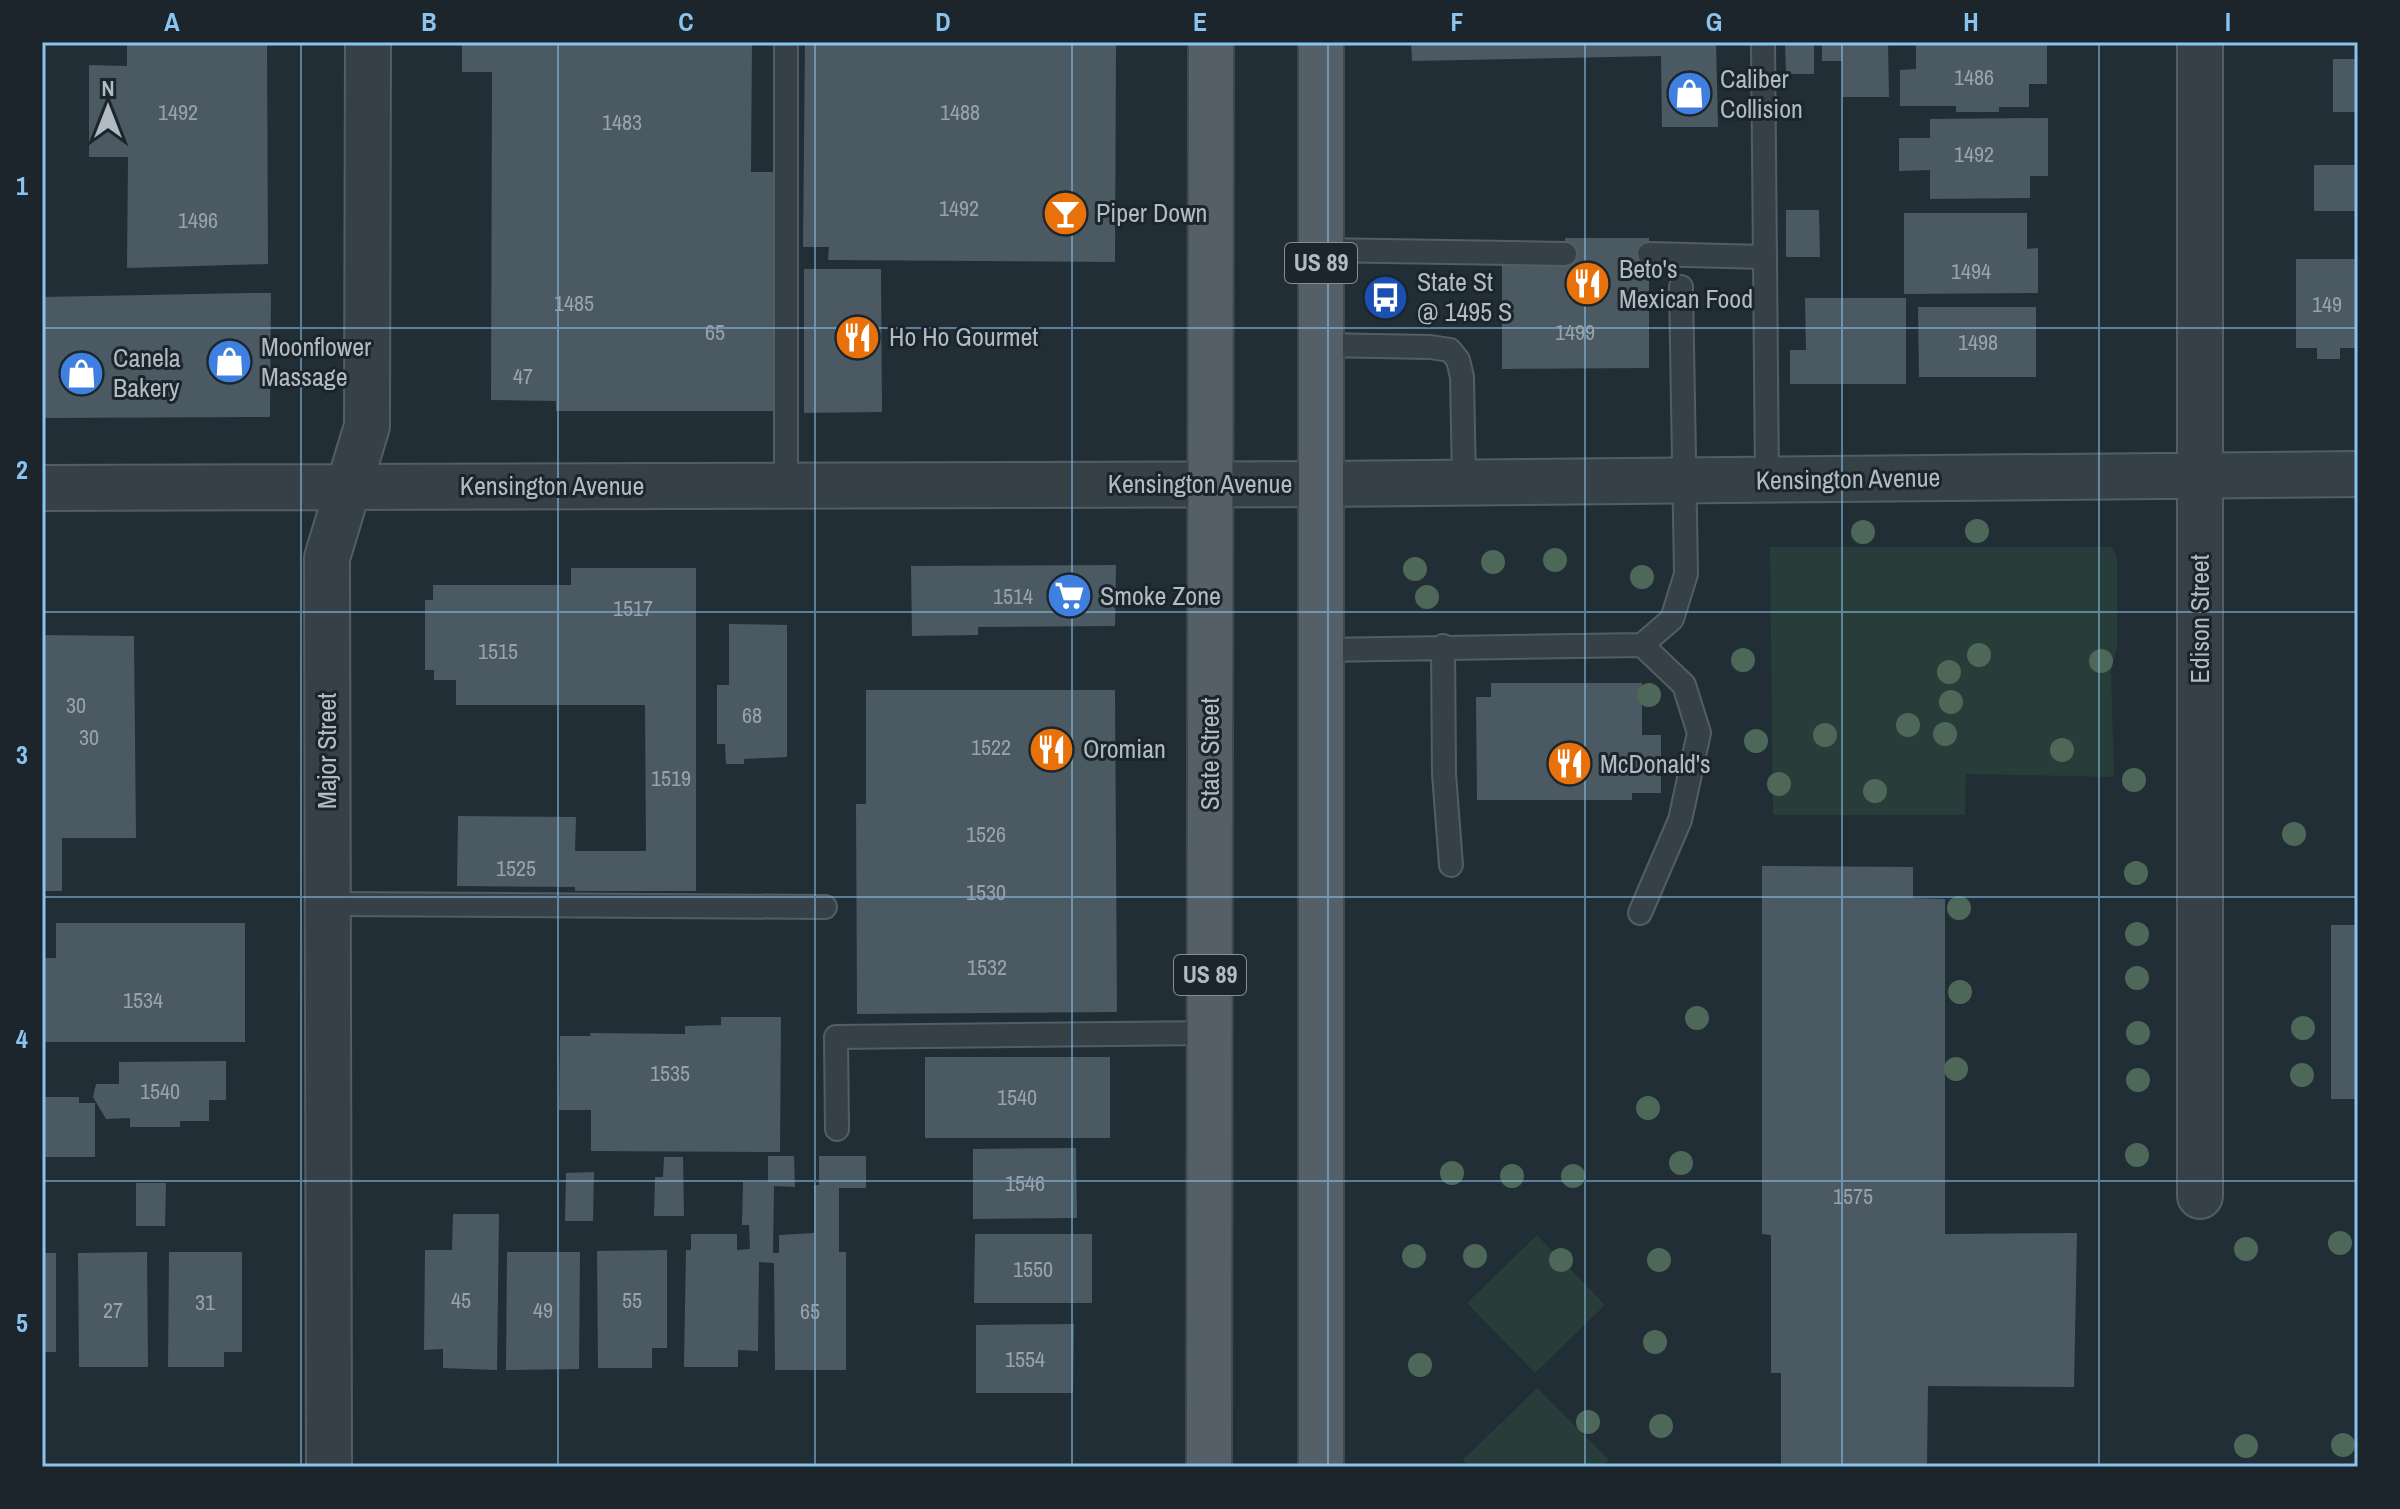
<svg xmlns="http://www.w3.org/2000/svg" width="2400" height="1509" font-family="'Archivo Narrow',sans-serif">
  <style>
    .green { fill: #283c39 }
    .building { fill: #4b5962 }
    .lines { fill: none; stroke-linecap: round; stroke-linejoin: round }
    .service-casing { stroke: #535e64; stroke-width: 26 }
    .minor-casing { stroke: #535e64; stroke-width: 48 }
    .primary-casing { stroke: #3f4950; stroke-width: 48 }
    .service { stroke: #364047; stroke-width: 22 }
    .minor { stroke: #364047; stroke-width: 44 }
    .primary { stroke: #545f67; stroke-width: 44 }
    .tree { fill: #4d6858 }
    .grid { fill: none; stroke: #8ac3ee; stroke-width: 2; stroke-opacity: 0.55 }
    .labels { text-anchor: middle; stroke-width: 6; stroke-linejoin: round; paint-order: stroke }
    .number-label { font-size: 22px; fill: #97a2ab }
    .shield { fill: #1b252b; stroke: #838e95; stroke-width: 2 }
    .shield-label { font-size: 24px; font-weight: bold; fill: #b0bbc3 }
    .poi-label { font-size: 26px; fill: #b0bbc3; stroke: #1b252b; text-anchor: start }
    .street-label { font-size: 26px; fill: #b0bbc3; stroke: #1b252b }
    .neatline { fill: none; stroke: #8ac3ee; stroke-width: 3 }
    .grid-label { font-size: 26px; text-anchor: middle; font-weight: bold; fill: #8ac3ee }
  </style>
  <rect width="100%" height="100%" fill="#222e36"/>
  <!-- green -->
  <path class="green" d="M1770,547H2112L2117,557V647L2111,670L2114,777L1966,774L1965,815H1773Z
    M1537,1235L1605,1305L1535,1373L1467,1303Z
    M1537,1388L1609,1460L1602,1467H1469L1463,1460Z"/>
  <!-- building -->
  <path class="building" d="M127,42H267L268,264L127,268L128,157H89V65L127,66Z
    M462,42H752L751,172H774L773,411H556V401L491,400L492,72H462Z
    M805,42H1116L1115,262L828,260L829,247H803Z
    M1411,42H1716L1718,127H1662L1661,56L1412,61Z
    M1785,42H1814V74H1786Z
    M1822,42H1888L1889,97H1842V61H1822Z
    M1916,42H2047V84H2029V107H1999V112H1956V106H1900V70L1916,69Z
    M2333,59H2358V112H2333Z
    M2048,118V176H2030V198L1930,199V170L1899,171V138H1930V119Z
    M2314,165H2358V211H2314Z
    M1786,210H1819L1820,257H1786Z
    M1904,213H2027V249L2038,248V293L1904,294Z
    M1565,238H1649V368L1502,369V265H1565Z
    M2296,259H2358V348H2340V359H2317V348H2296Z
    M804,269H881L882,412L804,413Z
    M250,293H271L270,417L42,418V297Z
    M1805,298H1906V384H1790V350H1806Z
    M1918,307H2036V377H1919Z
    M1116,565L1115,626L978,627V635L912,636L911,566Z
    M571,568H696V891H575V887L457,886L458,816L576,817L575,851H646L645,705H456V680H434V670H425V600H433V585H571Z
    M729,624L787,625V757L744,759V764H726L725,744H717V685H729Z
    M42,635L134,636L136,838H62V891H42Z
    M1491,683H1642V735H1661V793H1632V800H1477L1476,697H1491Z
    M866,690H1115L1117,1012L857,1014L856,804H866Z
    M1762,866L1913,867V898L1945,899V1234L2077,1233L2074,1387L1928,1386L1927,1467H1781V1373H1771V1235L1762,1234Z
    M56,923H245V1042H42V958H56Z
    M2331,925H2358V1099H2331Z
    M721,1017H781L780,1152L591,1151V1110H559L560,1036H591L590,1033L685,1034V1026L721,1025Z
    M925,1057H1110V1138H925Z
    M226,1061V1100H209V1121H180V1127H130V1118L106,1119L93,1097L96,1084H119V1062Z
    M42,1097H79V1103H95V1157H42Z
    M1076,1148L1077,1218L973,1219V1149Z
    M768,1156H794L795,1187L774,1186L773,1253H779V1235L814,1233V1185H819V1156H866V1188H839V1252H846V1370H775L774,1263L759,1262L758,1351L738,1350V1367H684L686,1250H691V1234H737V1250L750,1249L749,1225H742L743,1182H768Z
    M664,1157H683L684,1216H654L655,1177H663Z
    M594,1172L593,1221H565L566,1173Z
    M136,1183H166L165,1226H136Z
    M453,1214H499L497,1370L443,1368V1349L424,1350L425,1250H452Z
    M975,1234H1092V1303H974Z
    M667,1250V1348H652V1368H598L597,1251Z
    M147,1252L148,1367H79L78,1253Z
    M169,1252H242V1352H224V1367H168Z
    M507,1252H580L579,1369L506,1370Z
    M42,1253H56V1352H42Z
    M1074,1324L1073,1393H976V1325Z"/>
  <g class="lines">
    <defs>
      <path id="service" d="M1763,42L1767,480
        M1321,250L1565,254
        M1649,254L1765,257
        M1321,345L1430,347L1450,350L1458,360L1462,377L1464,482
        M786,485V42
        M1443,646L1444,774L1451,865
        M1321,650L1642,645L1672,619L1686,574L1681,287
        M328,904L825,907
        M1640,913L1680,820L1699,733L1684,685L1642,645
        M837,1129L836,1037L1210,1033"/>
      <path id="minor" d="M2200,42V1196
        M42,488L1321,484L2358,474
        M329,1467L327,558L367,426L368,42"/>
      <path id="primary" d="M1209,1467L1211,42
        M1321,1467V42"/>
    </defs>
    <!-- service casing -->
    <use href="#service" class="service-casing"/>
    <!-- minor casing -->
    <use href="#minor" class="minor-casing"/>
    <!-- primary casing -->
    <use href="#primary" class="primary-casing"/>
    <!-- service -->
    <use href="#service" class="service"/>
    <!-- minor -->
    <use href="#minor" class="minor"/>
    <!-- primary -->
    <use href="#primary" class="primary"/>
  </g>
  <!-- trees -->
  <g class="tree">
    <circle cx="1977" cy="531" r="12"/>
    <circle cx="1863" cy="532" r="12"/>
    <circle cx="1555" cy="560" r="12"/>
    <circle cx="1493" cy="562" r="12"/>
    <circle cx="1415" cy="569" r="12"/>
    <circle cx="1642" cy="577" r="12"/>
    <circle cx="1427" cy="597" r="12"/>
    <circle cx="1979" cy="655" r="12"/>
    <circle cx="1743" cy="660" r="12"/>
    <circle cx="2101" cy="661" r="12"/>
    <circle cx="1949" cy="672" r="12"/>
    <circle cx="1649" cy="695" r="12"/>
    <circle cx="1951" cy="702" r="12"/>
    <circle cx="1908" cy="725" r="12"/>
    <circle cx="1945" cy="734" r="12"/>
    <circle cx="1825" cy="735" r="12"/>
    <circle cx="1756" cy="741" r="12"/>
    <circle cx="2062" cy="750" r="12"/>
    <circle cx="2134" cy="780" r="12"/>
    <circle cx="1779" cy="784" r="12"/>
    <circle cx="1875" cy="791" r="12"/>
    <circle cx="2294" cy="834" r="12"/>
    <circle cx="2136" cy="873" r="12"/>
    <circle cx="1959" cy="908" r="12"/>
    <circle cx="2137" cy="934" r="12"/>
    <circle cx="2137" cy="978" r="12"/>
    <circle cx="1960" cy="992" r="12"/>
    <circle cx="1697" cy="1018" r="12"/>
    <circle cx="2303" cy="1028" r="12"/>
    <circle cx="2138" cy="1033" r="12"/>
    <circle cx="1956" cy="1069" r="12"/>
    <circle cx="2302" cy="1075" r="12"/>
    <circle cx="2138" cy="1080" r="12"/>
    <circle cx="1648" cy="1108" r="12"/>
    <circle cx="2137" cy="1155" r="12"/>
    <circle cx="1681" cy="1163" r="12"/>
    <circle cx="1452" cy="1173" r="12"/>
    <circle cx="1512" cy="1176" r="12"/>
    <circle cx="1573" cy="1176" r="12"/>
    <circle cx="2340" cy="1243" r="12"/>
    <circle cx="2246" cy="1249" r="12"/>
    <circle cx="1414" cy="1256" r="12"/>
    <circle cx="1475" cy="1256" r="12"/>
    <circle cx="1561" cy="1260" r="12"/>
    <circle cx="1659" cy="1260" r="12"/>
    <circle cx="1655" cy="1342" r="12"/>
    <circle cx="1420" cy="1365" r="12"/>
    <circle cx="1588" cy="1422" r="12"/>
    <circle cx="1661" cy="1426" r="12"/>
    <circle cx="2343" cy="1445" r="12"/>
    <circle cx="2246" cy="1446" r="12"/>
  </g>
  <!-- grid -->
  <path class="grid" d="M301,42V1467M558,42V1467M815,42V1467M1072,42V1467M1328,42V1467M1585,42V1467M1842,42V1467M2099,42V1467M42,328H2358M42,612H2358M42,897H2358M42,1181H2358"/>
  <!-- icons -->
  <defs>
    <symbol id="shop-disc" viewBox="-11 -11 22 22"><circle r="9.5" fill="#3f7fe0" stroke="#1b252b"/><path d="M-5-2.5h2.3a2.7 3.5 0 0 1 5.4 0H5L5.5 6h-11ZM-1.5-2.5h3a1.5 2.3 0 0 0-3 0Z" fill="#fff"/></symbol>
    <symbol id="bar-disc" viewBox="-11 -11 22 22"><circle r="9.5" fill="#e8710a" stroke="#1b252b"/><path d="M-6-5H6L.8 .8V4.5H3.5V6h-7V4.5H-.8V.8Z" fill="#fff"/></symbol>
    <symbol id="restaurant-disc" viewBox="-11 -11 22 22"><circle r="9.5" fill="#e8710a" stroke="#1b252b"/><path d="M-5-6h1v4h1v-4h1v4h1v-4h1v5L-1.5 .5V6h-2V.5L-5-1ZM5-6V6H3V1.5H1.5Q1.5-4 5-6Z" fill="#fff"/></symbol>
    <symbol id="bus-disc" viewBox="-11 -11 22 22"><circle r="9.5" fill="#1a4fb4" stroke="#1b252b"/><path d="M-5-6H5V4H4V6H2V4H-2V6H-4V4H-5ZM-3.5-4V0h7V-4ZM-3.5 1.2v1.5H-2V1.2ZM2 1.2v1.5H3.5V1.2Z" fill="#fff"/></symbol>
    <symbol id="supermarket-disc" viewBox="-11 -11 22 22"><circle r="9.5" fill="#3f7fe0" stroke="#1b252b"/><path d="M-6-5.5h2.5l.6 2H6L4.5 2H-2.5L-4.4-4H-6ZM-1.5 3.2a1.3 1.3 0 1 0 .1 0ZM3 3.2a1.3 1.3 0 1 0 .1 0Z" fill="#fff"/></symbol>
  </defs>
  <g fill-rule="evenodd">
    <use href="#shop-disc" x="1664" y="68" width="51" height="51"/>
    <use href="#bar-disc" x="1040" y="188" width="51" height="51"/>
    <use href="#restaurant-disc" x="1562" y="258" width="51" height="51"/>
    <use href="#bus-disc" x="1360" y="272" width="51" height="51"/>
    <use href="#restaurant-disc" x="832" y="312" width="51" height="51"/>
    <use href="#shop-disc" x="204" y="336" width="51" height="51"/>
    <use href="#shop-disc" x="56" y="348" width="51" height="51"/>
    <use href="#supermarket-disc" x="1044" y="570" width="51" height="51"/>
    <use href="#restaurant-disc" x="1026" y="724" width="51" height="51"/>
    <use href="#restaurant-disc" x="1544" y="738" width="51" height="51"/>
  </g>
  <g class="labels">
    <!-- number labels -->
    <g class="number-label">
      <text x="1974" y="85">1486</text>
      <text x="178" y="120">1492</text>
      <text x="960" y="120">1488</text>
      <text x="622" y="130">1483</text>
      <text x="1974" y="162">1492</text>
      <text x="959" y="216">1492</text>
      <text x="198" y="228">1496</text>
      <text x="1971" y="279">1494</text>
      <text x="574" y="311">1485</text>
      <text x="2327" y="312">149</text>
      <text x="715" y="340">65</text>
      <text x="1575" y="340">1499</text>
      <text x="1978" y="350">1498</text>
      <text x="523" y="384">47</text>
      <text x="1013" y="604">1514</text>
      <text x="633" y="616">1517</text>
      <text x="498" y="659">1515</text>
      <text x="76" y="713">30</text>
      <text x="752" y="723">68</text>
      <text x="89" y="745">30</text>
      <text x="991" y="755">1522</text>
      <text x="671" y="786">1519</text>
      <text x="986" y="842">1526</text>
      <text x="516" y="876">1525</text>
      <text x="986" y="900">1530</text>
      <text x="987" y="975">1532</text>
      <text x="143" y="1008">1534</text>
      <text x="670" y="1081">1535</text>
      <text x="160" y="1099">1540</text>
      <text x="1017" y="1105">1540</text>
      <text x="1025" y="1191">1546</text>
      <text x="1853" y="1204">1575</text>
      <text x="1033" y="1277">1550</text>
      <text x="461" y="1308">45</text>
      <text x="632" y="1308">55</text>
      <text x="205" y="1310">31</text>
      <text x="113" y="1318">27</text>
      <text x="543" y="1318">49</text>
      <text x="810" y="1319">65</text>
      <text x="1025" y="1367">1554</text>
    </g>
    <!-- shield labels -->
    <g class="shield">
      <rect x="1285" y="243" width="72" height="40" rx="6"/>
      <rect x="1174" y="955" width="72" height="40" rx="6"/>
    </g>
    <g class="shield-label">
      <text x="1321" y="271">US 89</text>
      <text x="1210" y="983">US 89</text>
    </g>
    <!-- poi labels -->
    <g class="poi-label">
      <text x="1720" y="88">Caliber<tspan x="1720" dy="30">Collision</tspan></text>
      <text x="1096" y="222">Piper Down</text>
      <text x="1619" y="278">Beto's<tspan x="1619" dy="30">Mexican Food</tspan></text>
      <text x="1417" y="291">State St<tspan x="1417" dy="30">@ 1495 S</tspan></text>
      <text x="889" y="346">Ho Ho Gourmet</text>
      <text x="261" y="356">Moonflower<tspan x="261" dy="30">Massage</tspan></text>
      <text x="113" y="367">Canela<tspan x="113" dy="30">Bakery</tspan></text>
      <text x="1100" y="605">Smoke Zone</text>
      <text x="1083" y="758">Oromian</text>
      <text x="1600" y="773">McDonald's</text>
    </g>
    <!-- street labels -->
    <g class="street-label">
      <text transform="translate(1848 479) rotate(-1)" y="9">Kensington Avenue</text>
      <text x="1200" y="493">Kensington Avenue</text>
      <text x="552" y="495">Kensington Avenue</text>
      <text transform="translate(2200 619) rotate(-90)" y="9">Edison Street</text>
      <text transform="translate(327 751) rotate(-90)" y="9">Major Street</text>
      <text transform="translate(1210 754) rotate(-90)" y="9">State Street</text>
    </g>
  </g>
  <!-- border -->
  <rect width="2400" height="1509" fill="none" stroke="#1b252b" stroke-width="88"/>
  <!-- north arrow -->
  <g transform="translate(108 108)" stroke="#1b252b" stroke-width="6" paint-order="stroke">
  <path d="M0-6L14 30L0 20L-14 30Z" fill="#b0bbc3"/>
  <text y="-12" font-size="22" font-weight="bold" text-anchor="middle" fill="#b0bbc3">N</text>
  </g>
  <rect x="44" y="44" width="2312" height="1421" class="neatline"/>
  <g class="grid-label">
    <text x="172" y="31">A</text>
    <text x="429" y="31">B</text>
    <text x="686" y="31">C</text>
    <text x="943" y="31">D</text>
    <text x="1200" y="31">E</text>
    <text x="1457" y="31">F</text>
    <text x="1714" y="31">G</text>
    <text x="1971" y="31">H</text>
    <text x="2228" y="31">I</text>
    <text x="22" y="195">1</text>
    <text x="22" y="479">2</text>
    <text x="22" y="764">3</text>
    <text x="22" y="1048">4</text>
    <text x="22" y="1332">5</text>
  </g>
</svg>
